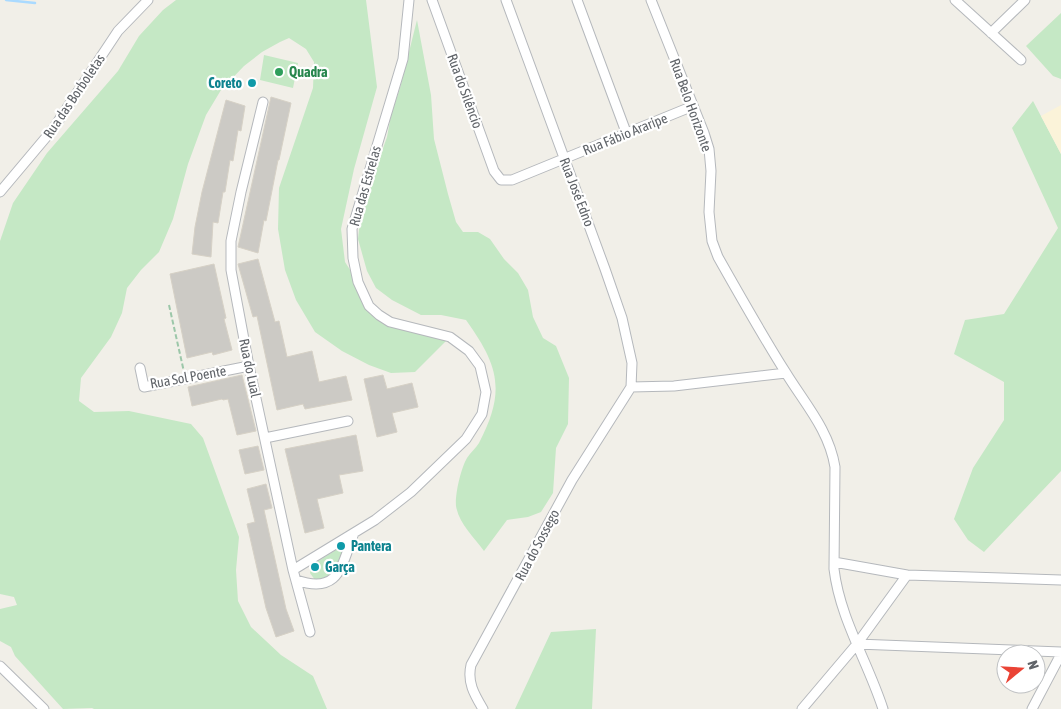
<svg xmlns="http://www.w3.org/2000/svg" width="1061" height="709" font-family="'Asap Condensed',sans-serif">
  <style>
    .green { fill: #c5e8c5 }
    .sand { fill: #fbf3d9 }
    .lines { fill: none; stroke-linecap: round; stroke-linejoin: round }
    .stream { stroke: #aadaff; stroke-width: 2.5 }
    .building { fill: #cccac5; stroke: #d6d1c6 }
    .minor-casing { stroke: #b5b8bc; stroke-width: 11 }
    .path { stroke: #9cc7a9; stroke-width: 2; stroke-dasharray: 5 2.5; stroke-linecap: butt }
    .minor { stroke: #fff; stroke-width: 9 }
    .leisure-dot { fill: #2e9e5b; stroke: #fff; stroke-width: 2 }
    .culture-dot { fill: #0f9aa8; stroke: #fff; stroke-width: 2 }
    .labels { text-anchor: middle; stroke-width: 4.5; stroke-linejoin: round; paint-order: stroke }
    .leisure-label { font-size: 14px; font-weight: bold; fill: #27864d; stroke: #fff; text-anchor: start }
    .culture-label { font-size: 14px; font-weight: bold; fill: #0d838f; stroke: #fff; text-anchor: start }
    .street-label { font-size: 14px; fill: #5f6368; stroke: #fff }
  </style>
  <rect width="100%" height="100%" fill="#f1efe8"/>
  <!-- green -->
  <path class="green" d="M176,0H366L377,87L354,169L341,229L345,262L379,315L450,337L415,372L391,373L369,365L342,351L315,332L296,300L285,270L278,229L279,188L313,88L314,62L306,49L289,38L280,42L262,52L244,66L221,90L206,115L188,164L173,219L159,252L141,270L127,288L122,313L111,337L81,378L79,401L94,412L129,411L191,424L203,438L239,537L236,570L238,601L251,627L281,655L313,676L327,709H94L92,708L63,709L15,656L11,647L0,641V609L17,605L14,597L0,594V241L13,203L47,153L118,71L139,36L163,10Z
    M1061,13V79L1053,76L1026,46Z
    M417,20L431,95L434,139L448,194L456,222L463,232H478L490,239L504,259L518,273L528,290L533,317L543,338L556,346L569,378L568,424L556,448L553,493L541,512L528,517L507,520L484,551C474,537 459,524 456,506C455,494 461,468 467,458C470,453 476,448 479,443C506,391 499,366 466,320L441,315H421L392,300L376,288L367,271L358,239L360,220L365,199L387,137L391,115L400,88Z
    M264,55L298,63L293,88L260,80Z
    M1033,101L1061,154V471L984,552L968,540L954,519L973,468L1004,420V382L954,354L965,320L1004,314L1058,228L1012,128Z
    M344,545C339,562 337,579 315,580L310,573L312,565Z
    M596,629L592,709H515L551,632Z"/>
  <!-- sand -->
  <path class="sand" d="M1061,105V154L1041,116Z"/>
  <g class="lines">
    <!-- stream -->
    <path class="stream" d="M6,0L35,3"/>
  </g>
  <!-- building -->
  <path class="building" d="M271,97L291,103L279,160H278L266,221L264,220L258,253L238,247Z
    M226,100L245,106L241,131L238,130L233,161L230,160L225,192H223L218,223L213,222L211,257L192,254L195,227L202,192Z
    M258,259L275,322L279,321L287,357L312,351L319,382L346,376L352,400L305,409L303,404L277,410L257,316L253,317L238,264Z
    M214,264L226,318L224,319L232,350L213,355L212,352L187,358L170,274Z
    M242,375L256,431L237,435L228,399L223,400L222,399L192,406L188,387Z
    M383,375L387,389L412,383L418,407L392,413L397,432L377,437L364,379Z
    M356,435L363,471L339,475L343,493L317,499L324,528L305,533L285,449Z
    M258,446L264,470L245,474L239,450Z
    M266,484L272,508L264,510L286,609L294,631L276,637L266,608L247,524L255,522L247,489Z"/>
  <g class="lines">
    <defs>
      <path id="minor" d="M432,0L494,171L501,180H512L693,106
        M506,0L605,269L622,318L632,363L631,387
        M577,0L626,132
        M651,0L704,133L709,149L711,171L709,212L712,241L718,257C740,296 762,335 786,373C805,404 829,430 835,467L834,569C840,619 868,662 883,709
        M955,0L1021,60
        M991,33L1025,0
        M263,102L241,192L231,241V270L249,366L293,570L310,632
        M0,192L53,129L118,31L148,0
        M140,368L144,387L249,366
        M631,387L674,386L786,373
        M265,438L348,421
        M834,562L907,575
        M293,570L375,520L411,492L466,439L482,414L486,392L480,366L469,351L450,337L390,322L379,315L369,306L358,282L353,258L352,229L403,59L409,0
        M296,580C340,595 341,566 354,533
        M857,644L1061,652
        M0,666L44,709
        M483,709C474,694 467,682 471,665L572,480L631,387
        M802,709L857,644L907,575L1061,580
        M1032,709L1061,654"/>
    </defs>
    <!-- minor casing -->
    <use href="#minor" class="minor-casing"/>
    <!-- path -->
    <path class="path" d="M169,305L184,372"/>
    <!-- minor -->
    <use href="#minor" class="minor"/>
  </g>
  <!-- markers -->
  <circle class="leisure-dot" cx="279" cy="72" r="5"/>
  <g class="culture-dot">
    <circle cx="252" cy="83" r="5"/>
    <circle cx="341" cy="546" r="5"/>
    <circle cx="315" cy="567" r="5"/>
  </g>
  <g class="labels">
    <!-- leisure labels -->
    <g class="leisure-label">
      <text x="289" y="77">Quadra</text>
    </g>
    <!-- culture labels -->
    <g class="culture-label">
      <text x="242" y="88" text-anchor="end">Coreto</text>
      <text x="351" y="551">Pantera</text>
      <text x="325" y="572">Garça</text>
    </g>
    <!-- street labels -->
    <g class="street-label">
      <text transform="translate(465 91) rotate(70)" y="5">Rua do Silêncio</text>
      <text transform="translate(74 96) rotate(-56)" y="5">Rua das Borboletas</text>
      <text transform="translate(691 105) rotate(70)" y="5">Rua Belo Horizonte</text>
      <text transform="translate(625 134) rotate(-22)" y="5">Rua Fábio Araripe</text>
      <text transform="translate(365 186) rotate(-74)" y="5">Rua das Estrelas</text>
      <text transform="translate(577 192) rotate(69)" y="5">Rua José Edno</text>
      <text transform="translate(250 368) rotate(78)" y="5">Rua do Lual</text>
      <text transform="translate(188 377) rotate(-10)" y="5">Rua Sol Poente</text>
      <text transform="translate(537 545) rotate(-62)" y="5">Rua do Sossego</text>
    </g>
  </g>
  <!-- north arrow -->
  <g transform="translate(1021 669) rotate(72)"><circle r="24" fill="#ffffff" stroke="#bfc1c3"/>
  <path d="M0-4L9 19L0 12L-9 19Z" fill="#ea4335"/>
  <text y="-8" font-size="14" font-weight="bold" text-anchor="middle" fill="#5f6368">N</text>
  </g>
</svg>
